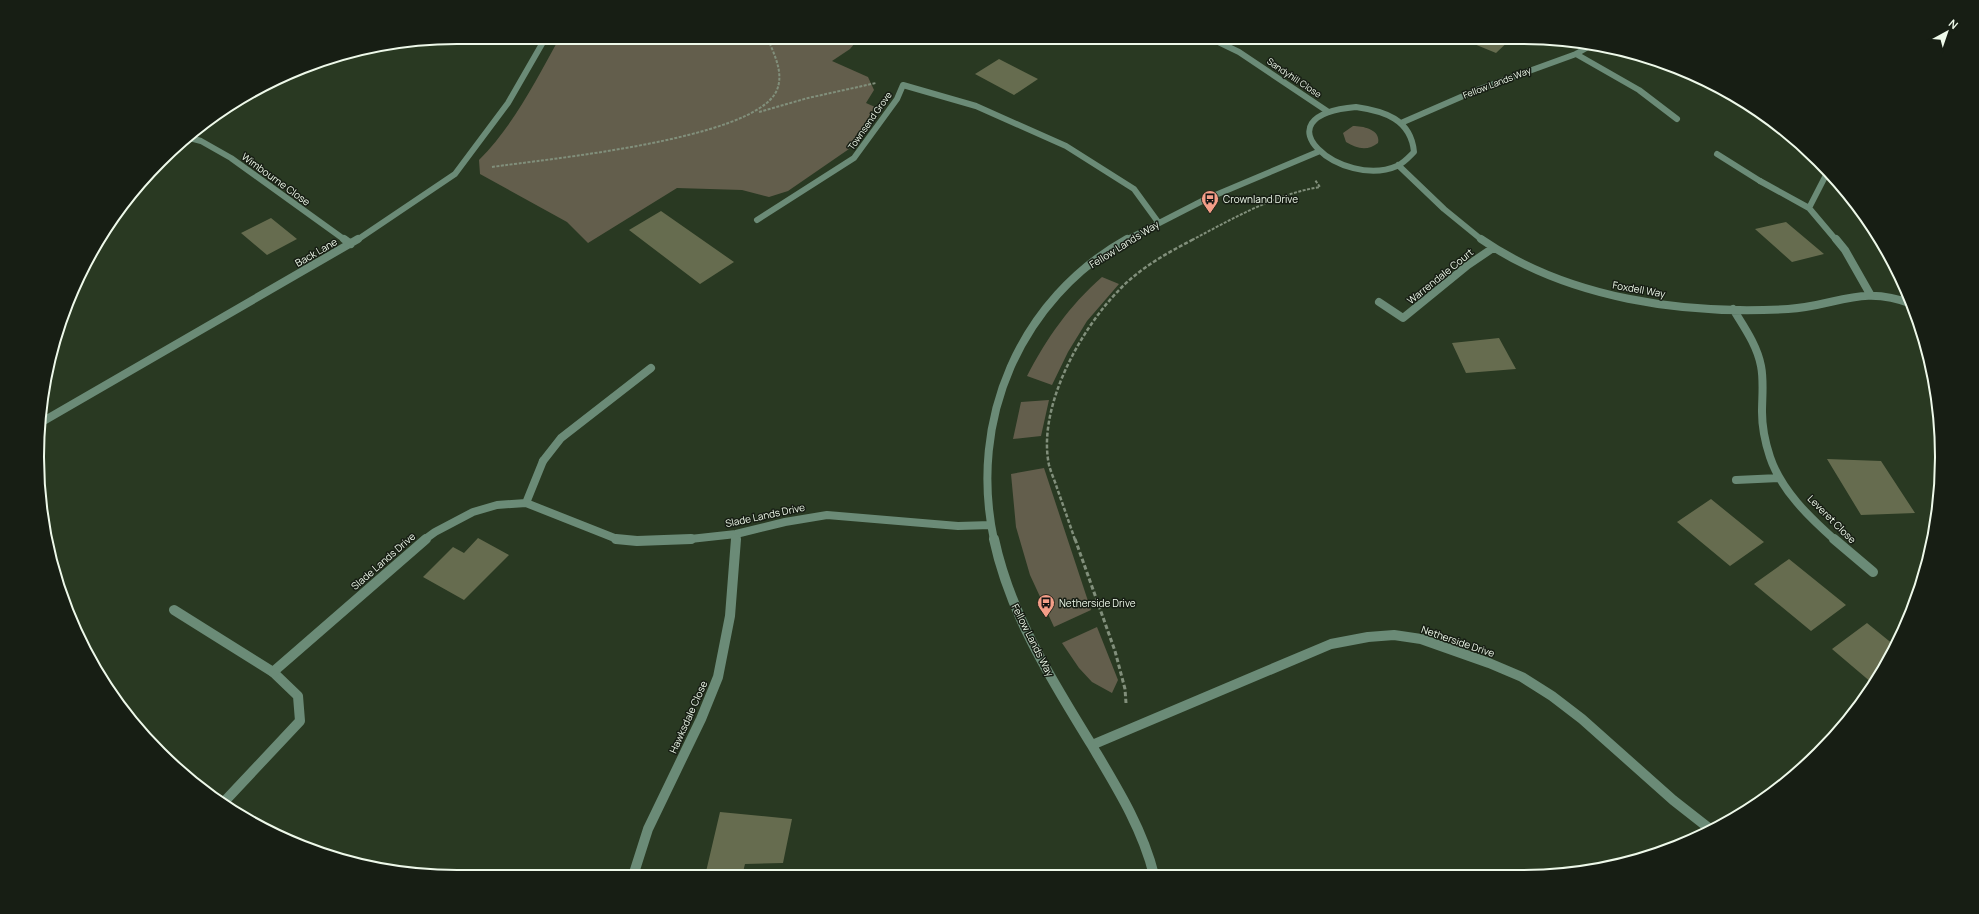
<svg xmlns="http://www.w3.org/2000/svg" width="1979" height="914" font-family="Manrope,sans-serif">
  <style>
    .green { fill: #635e4c }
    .building { fill: #666c4f }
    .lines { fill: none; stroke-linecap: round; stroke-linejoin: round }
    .path-far2 { stroke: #818f7b; stroke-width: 2; stroke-dasharray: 3 1.5; stroke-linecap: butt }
    .path-far1 { stroke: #818f7b; stroke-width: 2.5; stroke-dasharray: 4 2; stroke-linecap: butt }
    .path { stroke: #818f7b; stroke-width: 3; stroke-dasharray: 4.5 2.5; stroke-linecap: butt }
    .lane-far2 { stroke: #6b8b77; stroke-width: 6 }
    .lane-far1 { stroke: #6b8b77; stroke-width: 8 }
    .lane { stroke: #6b8b77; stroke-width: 10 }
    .street-far2 { stroke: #6b8b77; stroke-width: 6 }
    .street-far1 { stroke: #6b8b77; stroke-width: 8 }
    .street { stroke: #6b8b77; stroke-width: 10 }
    .labels { text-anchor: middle; stroke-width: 3; stroke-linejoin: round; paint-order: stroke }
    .far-street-label { font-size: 9px; fill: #eef9ea; stroke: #171e14 }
    .street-label { font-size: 10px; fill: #eef9ea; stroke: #171e14 }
    .poi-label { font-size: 10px; fill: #eef9ea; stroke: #171e14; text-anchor: start }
    .rim { fill: none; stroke: #eef9ea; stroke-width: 2 }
  </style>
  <rect width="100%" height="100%" fill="#293922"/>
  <!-- green -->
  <path class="green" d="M560,37H860L850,49L832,61L868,77L874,90L866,103L875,107L849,149L788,191L769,197L742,190L677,188L588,243L567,222L480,174L479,160C514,125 536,80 560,37Z
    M1353,126C1364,126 1381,130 1378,143C1368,151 1357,149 1346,142L1343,133Z
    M1102,277L1119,284L1087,321L1068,352L1052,385L1027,376C1047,338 1069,306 1102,277Z
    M1049,400L1041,436L1013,439L1021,402Z
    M1044,468L1091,610L1054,627L1030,575L1016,527L1011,474Z
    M1097,627L1118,680L1112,693L1092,682L1079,668L1062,643Z"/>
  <!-- building -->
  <path class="building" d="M1457,37H1513L1496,53Z
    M999,59L1038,79L1014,95L975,74Z
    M661,211L734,262L700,284L629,230Z
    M271,218L297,239L267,255L241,233Z
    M1786,222L1824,254L1792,262L1755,229Z
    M1499,338L1516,369L1466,373L1452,343Z
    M1827,459L1881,461L1915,513L1861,515Z
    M1711,499L1764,542L1730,566L1677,522Z
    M478,538L509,555L464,600L423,577L453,547L464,553Z
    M1789,559L1846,605L1811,631L1754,584Z
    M1867,623L1894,645L1872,683L1832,649Z
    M720,812L792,819L783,863L745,864L742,876H705Z"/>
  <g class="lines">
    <!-- path-far2 -->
    <path class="path-far2" d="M759,112L808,98L876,83
      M492,167C546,159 751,140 776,92C785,74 774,54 767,37
      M1192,240C1232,219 1275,194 1320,187L1315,180"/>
    <!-- path-far1 -->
    <path class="path-far1" d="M1075,540C1069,522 1063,505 1057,488C1055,481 1051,473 1049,465C1037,408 1080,330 1119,290C1140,268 1167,253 1194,239"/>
    <!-- path -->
    <path class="path" d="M1075,539L1115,651L1125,689L1126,703"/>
    <!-- lane-far2 -->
    <path class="lane-far2" d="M1717,154L1760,181"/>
    <!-- lane-far1 -->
    <path class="lane-far1" d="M543,461L561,438L651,368"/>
    <!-- lane -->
    <path class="lane" d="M174,610L273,672L298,696L300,721L223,803"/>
    <!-- street-far2 -->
    <path class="street-far2" d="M1208,37L1239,52L1327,111
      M1576,54L1639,90L1677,119
      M1356,107C1384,111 1411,119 1414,152C1409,157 1404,163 1397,166C1343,190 1254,116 1356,107Z
      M1401,123L1477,90L1576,54L1593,44
      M186,137L201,141L231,158L345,240
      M1398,165L1444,209L1482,240
      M1828,171L1809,208L1836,240
      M1760,181L1809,208
      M757,220L854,158L897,99L903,85L976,106L1066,146L1134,189L1158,222
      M357,240L455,174L508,103L546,37
      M1126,240L1206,199L1320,151"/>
    <!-- street-far1 -->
    <path class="street-far1" d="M344,239L351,244
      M1481,239C1568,299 1684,315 1788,309C1837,306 1861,284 1912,304
      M1836,239L1845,250L1870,294
      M1379,302L1403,318L1468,265L1493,248
      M1733,309C1744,327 1757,345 1761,366C1764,381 1762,397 1762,412C1762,427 1765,442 1770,457C1781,490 1809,517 1835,540
      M40,423L358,239
      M1736,480L1779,478
      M526,503L543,461
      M424,540L435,532L473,512L497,505L526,503L617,539L624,540
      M681,540L736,534L785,522L827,515L958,526L991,525
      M736,540V534
      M994,540C968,420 1020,299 1127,239"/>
    <!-- street -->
    <path class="street" d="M616,539L637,541L691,539
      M994,539C1010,614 1051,679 1091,744C1116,786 1142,827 1154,875
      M1834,539L1873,572
      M273,672L426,539
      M1092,745L1331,644L1368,637L1394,635L1421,639L1489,663L1522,677L1552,696L1582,719L1673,800L1710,829
      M633,876L648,829L701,719L718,677L730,616L736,539"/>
  </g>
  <!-- icons -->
  <defs>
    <symbol id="bus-pin" viewBox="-11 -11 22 30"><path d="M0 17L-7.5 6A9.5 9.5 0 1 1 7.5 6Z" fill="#f49e88" stroke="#171e14"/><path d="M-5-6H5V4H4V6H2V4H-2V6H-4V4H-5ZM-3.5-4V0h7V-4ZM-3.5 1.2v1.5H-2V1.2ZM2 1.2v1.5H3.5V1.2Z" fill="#111"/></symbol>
  </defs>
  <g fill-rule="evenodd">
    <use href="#bus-pin" x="1200" y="189" width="20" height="27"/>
    <use href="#bus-pin" x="1036" y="593" width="20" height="27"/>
  </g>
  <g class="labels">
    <!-- far-street labels -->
    <g class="far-street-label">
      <text transform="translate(1294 78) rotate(34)" y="3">Sandyhill Close</text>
      <text transform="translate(1497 83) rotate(-21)" y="3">Fellow Lands Way</text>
      <text transform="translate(870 121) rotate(-55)" y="3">Townsend Grove</text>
    </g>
    <!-- street labels -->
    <g class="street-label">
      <text transform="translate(276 179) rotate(36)" y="4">Wimbourne Close</text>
      <text transform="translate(1124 244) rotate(-32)" y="4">Fellow Lands Way</text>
      <text transform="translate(316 252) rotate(-30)" y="4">Back Lane</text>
      <text transform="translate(1440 276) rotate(-39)" y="4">Warrendale Court</text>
      <text transform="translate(1639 289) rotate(10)" y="4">Foxdell Way</text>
      <text transform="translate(765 515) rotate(-12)" y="4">Slade Lands Drive</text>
      <text transform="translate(1832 519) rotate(45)" y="4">Leveret Close</text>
      <text transform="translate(383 561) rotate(-41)" y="4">Slade Lands Drive</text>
      <text transform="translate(1033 640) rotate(63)" y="4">Fellow Lands Way</text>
      <text transform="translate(1458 641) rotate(19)" y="4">Netherside Drive</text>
      <text transform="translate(688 717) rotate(-66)" y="4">Hawksdale Close</text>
    </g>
    <!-- poi labels -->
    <g class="poi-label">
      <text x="1223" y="203">Crownland Drive</text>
      <text x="1059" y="607">Netherside Drive</text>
    </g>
  </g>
  <!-- crop -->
  <path d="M0 0H1979V914H0ZM457 44H1522A413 413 0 0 1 1935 457V457A413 413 0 0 1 1522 870H457A413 413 0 0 1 44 457V457A413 413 0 0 1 457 44Z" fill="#171e14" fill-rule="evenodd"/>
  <path class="rim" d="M457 44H1522A413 413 0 0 1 1935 457V457A413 413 0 0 1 1522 870H457A413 413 0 0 1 44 457V457A413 413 0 0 1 457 44Z"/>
  <!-- north arrow -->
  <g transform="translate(1947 32) rotate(40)" stroke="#171e14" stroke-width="3" paint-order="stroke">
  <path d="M0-3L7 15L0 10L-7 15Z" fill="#eef9ea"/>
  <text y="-6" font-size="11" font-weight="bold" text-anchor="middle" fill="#eef9ea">N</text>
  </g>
</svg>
